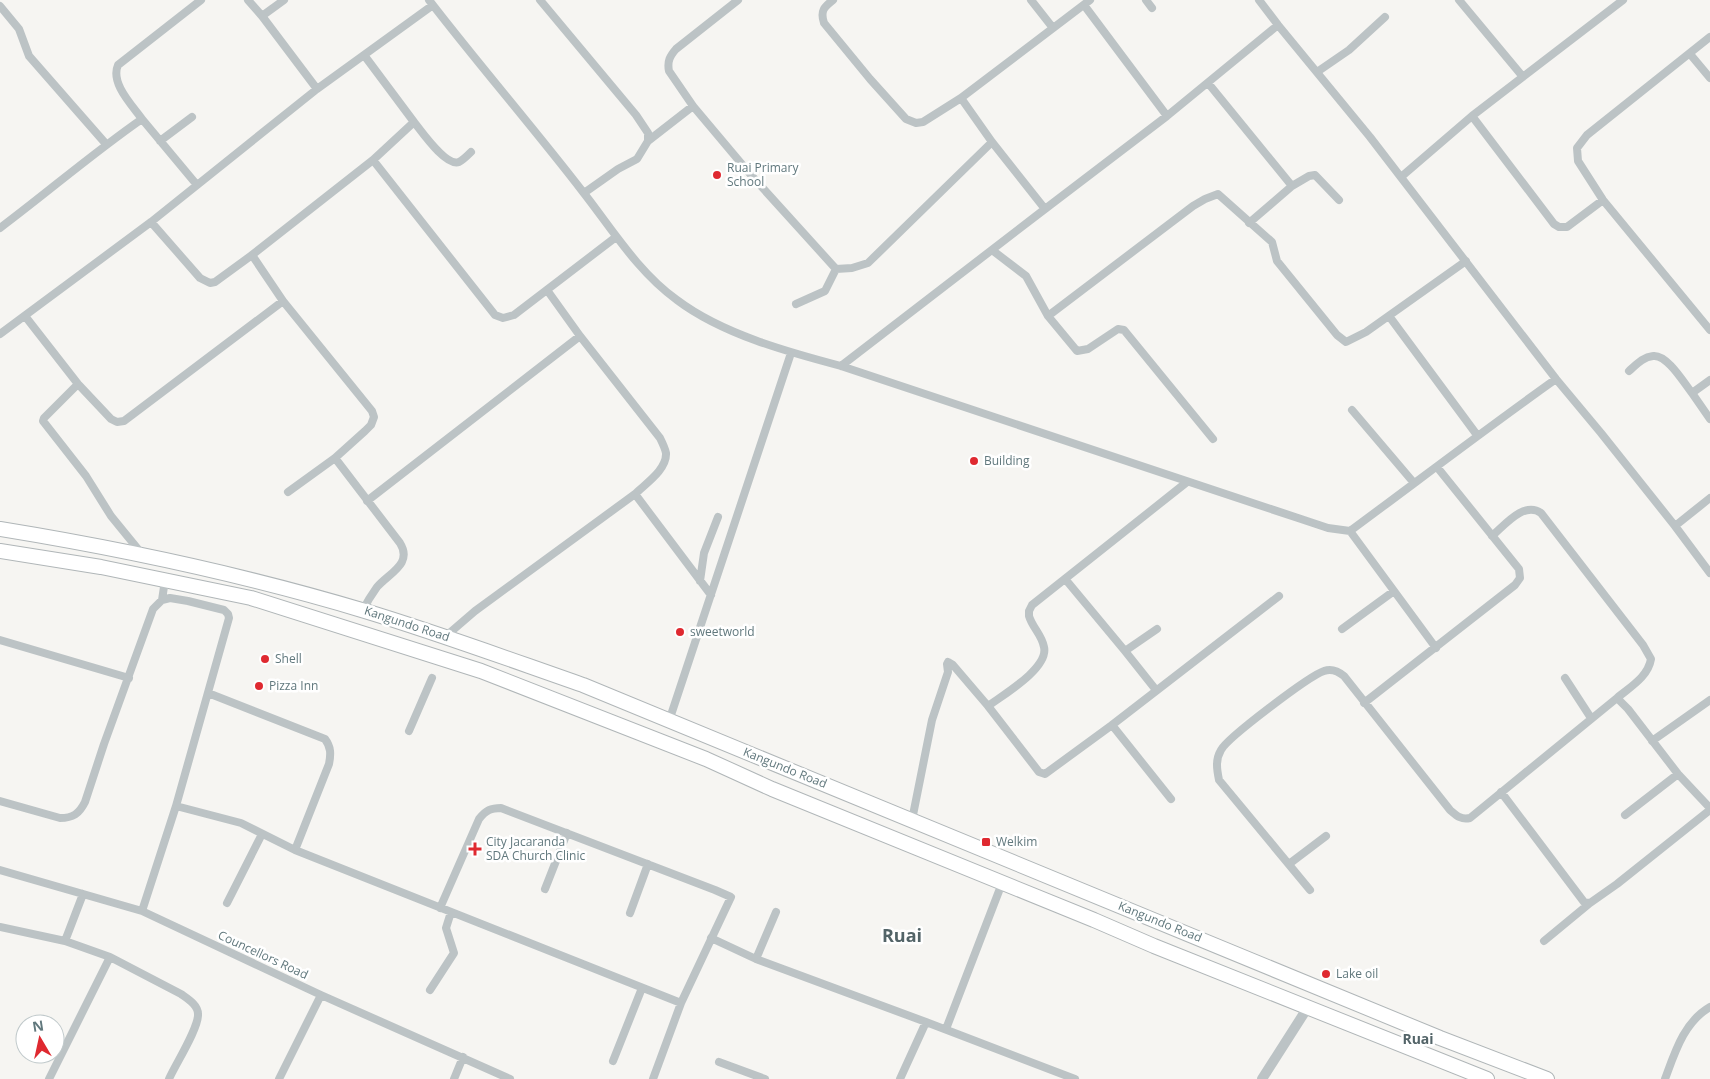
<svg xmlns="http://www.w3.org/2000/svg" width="1710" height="1079" font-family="'Open Sans',sans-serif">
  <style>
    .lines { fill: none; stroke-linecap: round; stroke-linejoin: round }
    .trunk-casing { stroke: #b0b6b8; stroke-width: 16 }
    .minor { stroke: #bcc3c5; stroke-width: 8 }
    .tertiary { stroke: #bcc3c5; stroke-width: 10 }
    .trunk { stroke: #fff; stroke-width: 14 }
    .poi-dot { fill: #df2930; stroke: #fff; stroke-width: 2 }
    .labels { text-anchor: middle; stroke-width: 5; stroke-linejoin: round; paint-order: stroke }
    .poi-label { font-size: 12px; fill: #61787d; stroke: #fff; text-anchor: start }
    .street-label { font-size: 12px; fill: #61787d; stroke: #fff }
    .neighbourhood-label { font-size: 14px; font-weight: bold; fill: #536468; stroke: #fff }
    .district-label { font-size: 18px; font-weight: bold; fill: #536468; stroke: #fff }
  </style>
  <rect width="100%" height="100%" fill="#f6f5f2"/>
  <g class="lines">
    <defs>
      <path id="trunk" d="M0,529C123,549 245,575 365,611C438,633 511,660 583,685L1440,1038L1547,1079
        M0,551L101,567L251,598L481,671L706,759L772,789L1094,920L1154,946L1487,1079"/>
    </defs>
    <!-- trunk casing -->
    <use href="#trunk" class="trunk-casing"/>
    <!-- minor -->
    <path class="minor" d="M248,0L262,16
      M284,0L262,16L317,89
      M429,0C479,65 533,127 583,192C612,229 638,272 677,300C722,334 788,352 841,366L1298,518L1328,528L1350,531C1419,480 1487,428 1556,379
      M540,0L636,115L648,133V141
      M738,0L676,49C670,56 667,61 669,71L693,106L751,175L836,269
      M833,0C824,7 820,11 824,23L870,79L906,119L916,123L923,122L961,98L992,142L1045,209L1167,116L1278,25
      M1031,0L1053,28
      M1146,0L1152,8
      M1259,0L1278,25L1370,137L1556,379L1601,433L1675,526L1710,573
      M1459,0L1523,77
      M1084,5L1167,116
      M0,6L19,29L29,56L106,144
      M1710,37L1587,135L1577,148L1578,161L1603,200L1710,330
      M1690,54L1710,78
      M364,55L414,122L373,160
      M1317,72L1349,50L1385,17
      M1208,83L1292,186L1249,223
      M961,98L1090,0
      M1472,116L1554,224L1559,227H1567L1603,200
      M142,119C132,105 110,83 118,65L201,0
      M414,122C422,132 446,167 459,162C463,160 468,155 471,152
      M160,141L192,117
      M1401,177L1472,116L1623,0
      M1292,186L1309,176L1315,175L1339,200
      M584,193L618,169L637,159L648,141L693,106
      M151,222L200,278L210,283L215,282L252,255
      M0,228C48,192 93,153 142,119L197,185
      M992,250L1026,276L1048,316L1077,351L1088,349L1118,329L1124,330L1213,439
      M547,290L580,336
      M283,301L252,255L373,160L495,315L503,318L514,315L616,237
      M796,304L825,291L836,269L852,268L868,263L992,142
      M25,316L78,384L111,419L117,422L124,421L283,301L372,411L374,417L371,425L365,431L335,458L288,492
      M1048,316L1193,206L1205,199L1218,194L1272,242L1277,261L1337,335L1346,342L1366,332L1466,261
      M1389,316L1477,435
      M0,334L151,222L317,89L433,5
      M841,366L1045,209
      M1629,371C1636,365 1643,357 1653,356C1667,354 1684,383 1692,393
      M1710,380L1692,393L1710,419
      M78,384L44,418L43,421L86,476L111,516L142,554
      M1352,410L1414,483
      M335,458L400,543C413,564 389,573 377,587C372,594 367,602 363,610
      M635,494L711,595
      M367,501L580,336L660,438C662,442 665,448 666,453C667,470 645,484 635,494L475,611L446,636
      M1675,526L1710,498
      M1350,531L1436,648
      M1492,536C1505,525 1524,501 1541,513L1643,645L1651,659C1648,677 1630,687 1617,698
      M1066,580L1125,651L1156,690
      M700,581L704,553L718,517
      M162,600L165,580
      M1342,629L1394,591
      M0,640L129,678
      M1125,651L1157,629
      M1565,678L1591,718
      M208,693L325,739C331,747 331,754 329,764L295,850
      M1364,703L1515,585L1520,578L1519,569L1437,467
      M988,706C1003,695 1049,668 1044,647C1042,635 1032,627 1029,616V611L1032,605L1187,482
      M669,721L791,353
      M1112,725L1171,799
      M409,731L432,678
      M1652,741L1710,700
      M1501,792L1584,902L1590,903L1617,884L1710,810
      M0,801L60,818C73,818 79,814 85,802L104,744L153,609L162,600L170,598L188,601L224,610L228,614L229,618L176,806
      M1625,815L1678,774
      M912,820L932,720L948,672L947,664L948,662L953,665L988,706L1039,772L1045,774L1112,725L1279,596
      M1289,864L1326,836
      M0,870L142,911L321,995L510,1079
      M545,889L567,833
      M1310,890L1219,780C1217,770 1215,760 1221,750C1227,738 1309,676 1324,671C1332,668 1338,671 1344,676L1450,810C1457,816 1461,820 1470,818L1617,698L1628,709L1678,774L1710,808
      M227,903L262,834
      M142,911L176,806L241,823L295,850L681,1003L731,897L715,890L501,808C491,808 486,810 479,819L440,908
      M630,913L648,864
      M0,927L65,941L110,957L49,1079
      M711,938L756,959L926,1022L1075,1079
      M65,941L83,894
      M1544,941L1590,903
      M110,957L181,994C188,999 198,1005 198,1014C199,1028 175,1065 169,1079
      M756,959L776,912
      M430,990L454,953L446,928L451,912
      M946,1029L999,891
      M613,1061L642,988
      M719,1062L765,1079
      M279,1079L321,995
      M454,1079L463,1057
      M653,1079L681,1003
      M900,1079L926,1022
      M1665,1079C1675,1052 1684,1022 1710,1007"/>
    <!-- tertiary -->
    <path class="tertiary" d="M1262,1079L1308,1007"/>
    <!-- trunk -->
    <use href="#trunk" class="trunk"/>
  </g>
  <!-- markers -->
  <g class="poi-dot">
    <circle cx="717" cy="175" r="5"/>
    <circle cx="974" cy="461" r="5"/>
    <circle cx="680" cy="632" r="5"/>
    <circle cx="265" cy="659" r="5"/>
    <circle cx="259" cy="686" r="5"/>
    <rect x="981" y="837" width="10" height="10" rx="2.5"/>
    <path d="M472.5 841.5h5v5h5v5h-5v5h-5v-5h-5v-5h5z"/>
    <circle cx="1326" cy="974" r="5"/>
  </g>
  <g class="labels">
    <!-- poi labels -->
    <g class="poi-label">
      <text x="727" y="172">Ruai Primary<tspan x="727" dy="14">School</tspan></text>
      <text x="984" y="465">Building</text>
      <text x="690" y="636">sweetworld</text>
      <text x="275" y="663">Shell</text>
      <text x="269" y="690">Pizza Inn</text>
      <text x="486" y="846">City Jacaranda<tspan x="486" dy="14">SDA Church Clinic</tspan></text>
      <text x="996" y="846">Welkim</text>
      <text x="1336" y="978">Lake oil</text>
    </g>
    <!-- street labels -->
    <g class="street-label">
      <text transform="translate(407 624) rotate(18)" y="4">Kangundo Road</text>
      <text transform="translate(785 768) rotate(22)" y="4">Kangundo Road</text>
      <text transform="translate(1160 922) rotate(22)" y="4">Kangundo Road</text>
      <text transform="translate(263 955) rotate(25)" y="4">Councellors Road</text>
    </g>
    <!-- neighbourhood labels -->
    <g class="neighbourhood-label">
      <text x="1418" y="1044">Ruai</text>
    </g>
    <!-- district labels -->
    <g class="district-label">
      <text x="902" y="942">Ruai</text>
    </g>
  </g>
  <!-- north arrow -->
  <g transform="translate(40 1039) rotate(351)"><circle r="24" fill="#ffffff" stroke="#c0c9cb"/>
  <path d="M0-4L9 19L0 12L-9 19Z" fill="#df2930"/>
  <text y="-8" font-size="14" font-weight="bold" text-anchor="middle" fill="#61787d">N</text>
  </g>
</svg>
